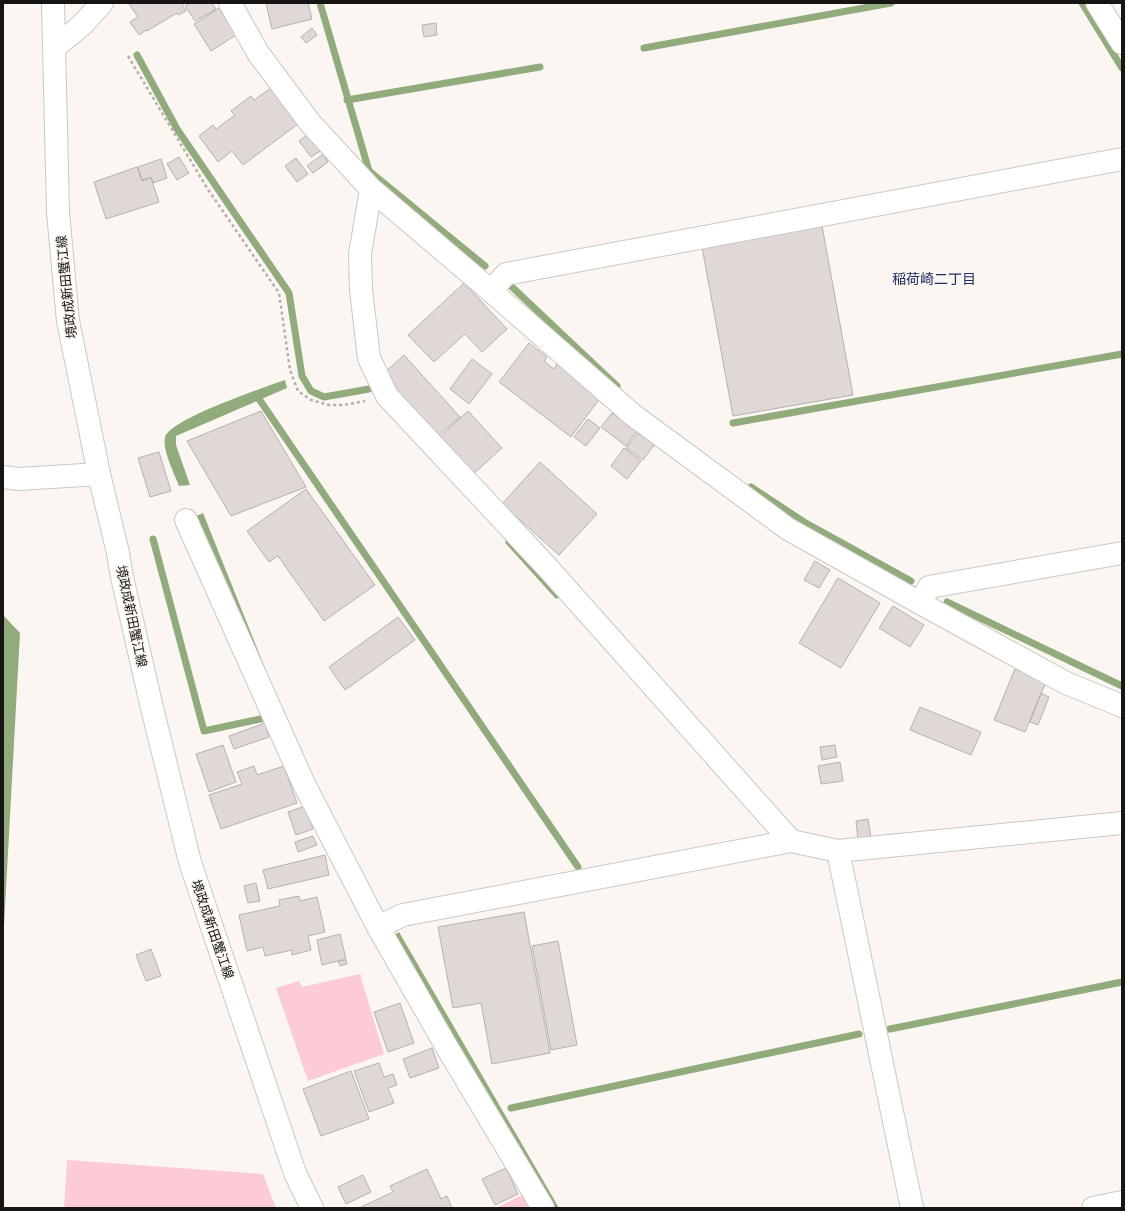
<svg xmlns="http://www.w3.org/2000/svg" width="1125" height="1211" font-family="'Roboto Condensed','Noto Sans JP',sans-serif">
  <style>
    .green { fill: #fdcbd5 }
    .water { fill: #91ab7d }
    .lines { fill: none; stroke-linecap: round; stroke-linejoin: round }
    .stream { stroke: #91ab7d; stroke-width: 7 }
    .building { fill: #dfd8d6; stroke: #b7b0ae }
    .street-casing { stroke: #ccc7c2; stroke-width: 24 }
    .secondary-casing { stroke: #ccc7c2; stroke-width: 24 }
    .path { stroke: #b3afab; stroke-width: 2.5; stroke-dasharray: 3 3; stroke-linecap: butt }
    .street { stroke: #fff; stroke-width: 22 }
    .secondary { stroke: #fff; stroke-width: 22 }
    .labels { text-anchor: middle; stroke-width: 3.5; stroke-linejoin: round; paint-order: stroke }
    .street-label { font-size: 13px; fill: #161513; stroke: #fbf6f1 }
    .neighbourhood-label { font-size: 14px; fill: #202c64; stroke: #fbf6f1 }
  </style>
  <rect width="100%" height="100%" fill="#fbf6f1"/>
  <!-- green -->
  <path class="green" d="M360,974L384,1054L308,1081L276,988L299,981L302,987Z
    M67,1160L263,1174L276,1208H64Z
    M528,1192L537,1208H496Z"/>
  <!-- water -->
  <path class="water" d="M285,380L287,388L176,436V445L190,485L179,486C174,473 162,450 165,437C170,419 265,387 285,380Z
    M203,513L287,723L351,871L194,517Z
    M3,615L20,633L3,944Z
    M399,932L559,1208H550L392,937Z"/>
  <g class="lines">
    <!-- stream -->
    <path class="stream" d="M320,3L369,171L485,266
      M1082,3L1122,68
      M644,48L891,3
      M137,55L177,129L289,293L302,376L311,391L324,397L369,389
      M347,100L540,67
      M512,287L617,386
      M257,396L578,867
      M733,423L1122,354
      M751,487L804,522L911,581
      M153,539L204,731L265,718
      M509,542L557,595
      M947,602L1122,686
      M890,1029L1122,982
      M511,1108L859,1034"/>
  </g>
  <!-- building -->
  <path class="building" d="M131,3H185L182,5L186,11L178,15L177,13L147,31L146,30L139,35L130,22L138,17L129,4Z
    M190,3H212L216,9L195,21L185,6Z
    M266,3H308L312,19L272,29Z
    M219,8L236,35L211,51L194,24Z
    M436,23L437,35L424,37L422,25Z
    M312,28L317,35L306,43L301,37Z
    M271,88L298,124L243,165L232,151L218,162L199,136L213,125L216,129L235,115L231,111L251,96L254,100Z
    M310,133L322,150L311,157L299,141Z
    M323,154L328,162L313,173L307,166Z
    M179,157L189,173L177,180L167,164Z
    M296,158L308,174L297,182L285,166Z
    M161,159L167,178L153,183L151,177L142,180L138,167Z
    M137,167L142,181L151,178L159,202L106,219L94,182Z
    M822,226L853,395L733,416L702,247Z
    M464,283L507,329L482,352L465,334L434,362L408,335Z
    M529,343L547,357L544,361L554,369L557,364L601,397L571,437L499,382Z
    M404,355L460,417L436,437L390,387L383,374Z
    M472,359L492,374L469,404L450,389Z
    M261,411L306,487L231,516L187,441Z
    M468,411L502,448L471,476L437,439Z
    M612,413L637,431L626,446L601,427Z
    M588,419L600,428L586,446L574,437Z
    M638,433L654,445L643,460L626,448Z
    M624,448L641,461L627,479L611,466Z
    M159,452L171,491L150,497L138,458Z
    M540,462L597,514L559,555L502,504Z
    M306,489L375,585L324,621L278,556L269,562L247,531Z
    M815,561L830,570L819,588L804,580Z
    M838,578L880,603L841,668L799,643Z
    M893,606L924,625L910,647L879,628Z
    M398,617L415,640L345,690L329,667Z
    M1015,669L1046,682L1025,732L994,720Z
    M1041,693L1049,697L1038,725L1030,722Z
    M920,707L981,732L971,755L910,730Z
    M265,723L269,737L234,749L229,736Z
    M223,745L236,782L209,792L196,754Z
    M835,745L837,757L822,760L820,747Z
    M840,762L843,781L821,784L818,766Z
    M254,766L257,775L284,766L297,803L221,829L209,795L242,784L237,772Z
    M305,806L313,829L296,835L288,812Z
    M868,819L871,838L858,840L856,821Z
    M313,836L317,845L298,852L295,842Z
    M325,855L329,875L268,889L263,870Z
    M256,883L260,901L248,903L244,886Z
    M299,896L300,901L317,897L325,932L308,936L311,950L292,955V950L265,956L263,947L247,951L239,915L280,906L279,900Z
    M524,912L550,1053L492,1064L481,1003L453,1008L438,927Z
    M340,934L346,959L322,965L317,940Z
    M558,941L577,1045L551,1050L532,946Z
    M151,949L161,976L146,981L136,955Z
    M346,960L347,964L340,966L338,961Z
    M400,1003L414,1043L388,1052L374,1012Z
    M432,1048L439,1068L410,1078L403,1059Z
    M379,1063L384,1077L393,1074L397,1085L388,1088L394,1103L369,1112L354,1071Z
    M351,1071L369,1119L321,1136L303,1089Z
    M506,1168L518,1194L495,1205L482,1179Z
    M427,1169L441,1199L447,1196L452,1208H359L393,1192L390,1186Z
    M363,1175L371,1192L346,1204L338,1187Z"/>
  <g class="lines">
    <defs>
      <path id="street" d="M230,3L258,53L311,124L371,189L491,291L633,415L788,529L920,603L1066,683L1122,706
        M1097,3L1122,43
        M55,47L82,25L102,3
        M371,189L360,254L361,290L369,358L387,396L547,567L791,841L838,851L1122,823
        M491,291L506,274L1122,159
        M3,477L19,479L99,474
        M186,520L304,784L378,927L445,1044L543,1208
        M920,603L929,587L1122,553
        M838,851L912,1208
        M378,927L403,915L791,841
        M1093,1208L1122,1202"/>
      <path id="secondary" d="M53,3L58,212L68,321L99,474L118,553L122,577L152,708L190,862L295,1173L312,1208"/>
    </defs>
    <!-- street casing -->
    <use href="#street" class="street-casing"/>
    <!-- secondary casing -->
    <use href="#secondary" class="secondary-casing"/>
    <!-- path -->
    <path class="path" d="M128,56L207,188L279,293L290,370L298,391L311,400L329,405H344L365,401"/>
    <!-- street -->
    <use href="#street" class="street"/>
    <!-- secondary -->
    <use href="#secondary" class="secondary"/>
  </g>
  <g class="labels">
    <!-- street labels -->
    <g class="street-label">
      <text transform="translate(66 287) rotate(-96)" y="5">境政成新田蟹江線</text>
      <text transform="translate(132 616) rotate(78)" y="5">境政成新田蟹江線</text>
      <text transform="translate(213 929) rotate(71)" y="5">境政成新田蟹江線</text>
    </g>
    <!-- neighbourhood labels -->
    <g class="neighbourhood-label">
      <text x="934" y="284">稲荷崎二丁目</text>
    </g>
  </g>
  <!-- border -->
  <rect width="1125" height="1211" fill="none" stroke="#161513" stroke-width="8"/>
</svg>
